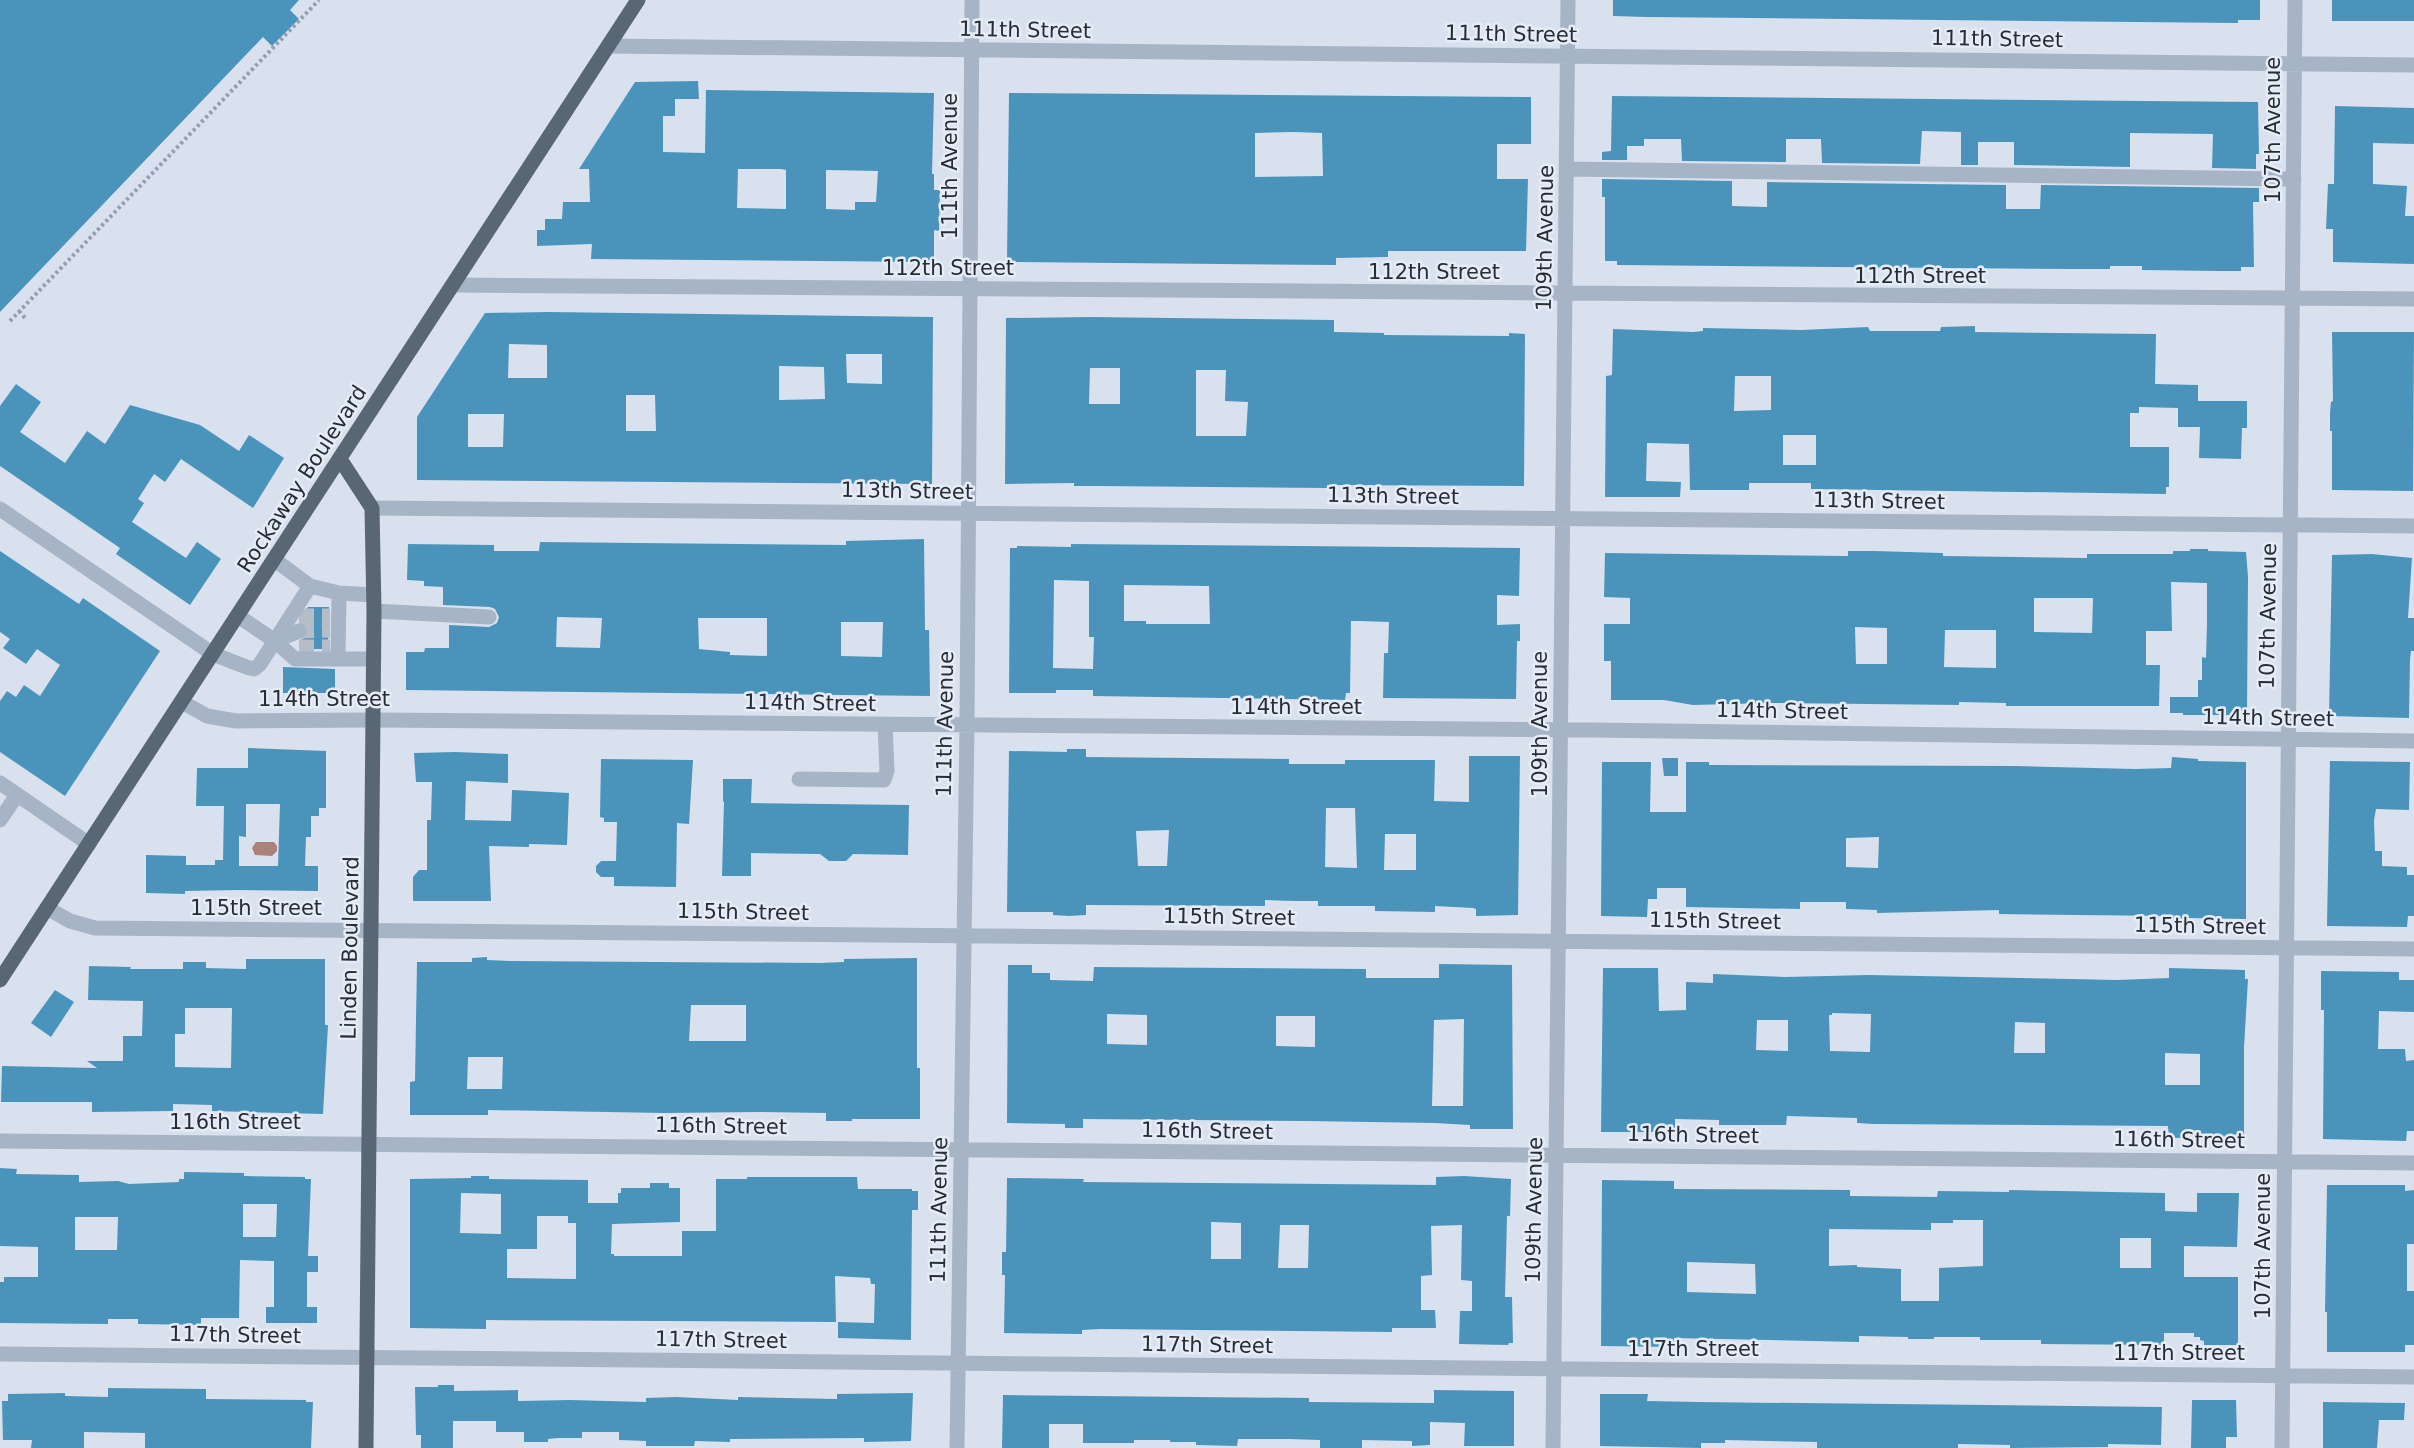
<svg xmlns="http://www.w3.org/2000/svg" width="2414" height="1448" font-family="'DejaVu Sans',sans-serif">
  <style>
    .water { fill: #aa827a }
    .building { fill: #4a94bc; fill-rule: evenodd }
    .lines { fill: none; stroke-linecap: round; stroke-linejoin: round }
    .minor-tunnel { stroke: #b5bdc9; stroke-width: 15; stroke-dasharray: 15 8; stroke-linecap: butt }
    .path { stroke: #91a0b1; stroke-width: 4; stroke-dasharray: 3 3; stroke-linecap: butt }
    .minor { stroke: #a6b4c6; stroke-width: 15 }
    .major { stroke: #596774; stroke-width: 15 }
    .labels { text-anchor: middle; stroke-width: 5; stroke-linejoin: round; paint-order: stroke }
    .street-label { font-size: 21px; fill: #262d33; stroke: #e5ebf7 }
  </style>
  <rect width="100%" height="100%" fill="#d9e1ef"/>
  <!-- water -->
  <path class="water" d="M256,842H274L277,846V851L272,856L255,855L252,848Z"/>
  <!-- building -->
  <path class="building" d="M0,0H299L290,10L299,19L272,46L263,37L0,312Z
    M1613,0H2260V20H2238V23L1647,17L1613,16Z
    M2332,0H2414V21H2332Z
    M698,81L699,99H675V116H663V152L705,153L706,90L934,93L932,174H934V190H940L939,231L934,230V262L591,259L592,244L537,246V230H545V219H562L563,202H590L589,169H579L635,82ZM781,169L786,170V209L737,208L738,169ZM826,170L878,171L876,202H855V210L826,209Z
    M1009,93L1531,97V144H1497V179H1528L1526,251H1388V257L1336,258V265L1007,262ZM1294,132L1322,133L1323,176L1255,177V133Z
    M1612,96L2258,102L2259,154H2256V169L2212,168L2213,134L2130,133V167L2014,165V142H1978V165H1961V132L1922,131L1920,164L1822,163L1821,139H1786V162L1682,161L1681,139H1644V146H1627V160H1602V152L1611,151Z
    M2335,106L2414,108V144L2373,143V184L2407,186L2405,216H2414V264L2333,262V229H2326L2328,184H2334Z
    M1602,179L1732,181V206L1767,207V182L2006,185V209H2040L2041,185L2259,188V202H2253L2254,267H2241V271H2218L2142,270V266H2110V269H2072L1617,265V261H1605V197H1602Z
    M548,312L933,317L932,484L417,480V417L485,313ZM509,344L547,345V378H508ZM846,354H882V384L847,383ZM779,366L824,367L825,399L779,400ZM626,395H655L656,431H626ZM468,414H504L503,447H468Z
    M1091,317L1334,320V332L1384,333V335L1509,336V333L1525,334L1524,486L1327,485V488L1097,486H1074V483L1005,484L1006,318ZM1090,368H1120V404H1089ZM1196,370H1226L1225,401L1248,402L1246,436H1196Z
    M1975,326V332L2156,334L2155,384L2198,385V401H2247V428H2242L2241,459L2199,458L2200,427H2178V408L2139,407V413H2130V447H2169V487H2166V494L1811,489V483H1749V490H1690L1689,444L1647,443L1646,481L1681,482L1680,497H1605L1606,376L1612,375L1613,329L1693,332L1703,331V328L1801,330L1868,327L1870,331H1940L1941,327ZM1735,376H1771V410L1734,411ZM1783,435H1816V465H1783Z
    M2332,332H2414L2413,491L2332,490V431H2330V412L2331,402L2333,401Z
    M16,384L41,402L20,432L65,463L87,431L105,444L130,405L200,425L239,451L249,435L284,458L253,508L181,459L165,482L154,474L138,499L144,503L132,522L186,558L197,542L221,559L190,605L116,554L120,548L0,466V406Z
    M924,539L925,630H929L930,696L406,690V652H424L425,648H449V625L489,627L497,623L499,617L495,609L490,607L443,605V587L424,586V581L407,580L408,544L494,545V551H539L540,542L846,545V541ZM557,617L602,618L600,648L556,647ZM698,618H767V656L730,655V652L699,649ZM841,622H883L882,657L841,656Z
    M1071,544L1520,548L1519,596L1497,595V625L1520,624V641H1517L1516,699L1383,698L1384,653H1388L1389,622L1360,621H1351L1350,693H1346L1345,700L1093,696V690H1056V693H1009L1010,548H1017V546L1071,547ZM1054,580L1089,581V637H1094L1093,669L1053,668ZM1124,585L1209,586L1210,624H1146V621H1124Z
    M2190,549H2208V551L2246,552L2248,577L2247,715H2183V713H2170V697H2198V680H2202V657L2206,658L2207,624V583L2171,582L2172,631H2146V665H2160L2159,706H2006V703L1959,702V705L1769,703L1693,705L1664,700H1611V661H1604V624H1630V598L1604,597L1605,553L1848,556V551H1873L1943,553V556L2087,558V554H2173V551H2190ZM2034,598H2093L2092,633L2034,632ZM1855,627L1887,628V664H1856ZM1945,630H1996V668L1944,667Z
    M0,551L79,604L83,598L160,651L65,796L0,752V701L7,691L16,697L24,685L40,696L60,665L37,649L26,664L3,648L10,639L0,632Z
    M2372,554L2412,558L2408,618H2414V651H2411L2410,660L2409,718L2329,716L2332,555Z
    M308,607H329L328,649H299V641L306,637L309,633L305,624L299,621Z
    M283,667L335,669V693H283Z
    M248,748L326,751V808H319V816H311V837H306L305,866H318V891L239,890L185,891V894L146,893V855L186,856V865H215V860H223L224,806H196L197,768H248ZM246,804H280L278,866H239V836L246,837Z
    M1067,749H1086V757L1289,759V764H1345V760H1435L1434,801L1469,802V756H1520L1518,915L1476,916V909L1473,908L1435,906V912L1375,911V906H1318V901H1295L1265,900V906L1086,905V915L1069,916L1053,915V912H1007L1009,751L1067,752ZM1326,808H1355L1357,868L1325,867ZM1169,830L1167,866H1138L1136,831ZM1385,834H1416V870H1384Z
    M455,752L508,754V783L466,781L465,820L511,821L512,790L569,793L567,845L529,844V847L489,846L491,901H413V877L419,870H427V820H431L432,782H416L414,753Z
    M2172,757L2198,759V761L2246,762V919L2186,918V921H2170V916L1999,914V910L1877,913V910L1846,909V902H1800V909L1686,907V888H1657V899H1648L1647,917L1601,916L1602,762H1651L1650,812H1686V762H1709V765H1716L2017,766L2135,769L2171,768ZM1879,837L1878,868L1846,867V838Z
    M1662,758H1678V776H1664Z
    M601,759L693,760L689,824L677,823L676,887L614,886V877H601L596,872V866L601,861H616L617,822H604V818L600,817Z
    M2330,761L2410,762L2409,810L2376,809L2374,820L2375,851H2382V866L2407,867V875H2414V916H2408L2407,927L2327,926Z
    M723,779H752L751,803L909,805L908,855L853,854L846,861H829L820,854L751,853V876H722L724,801L723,802Z
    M487,957V960L511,961L820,963L844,962V959L917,958V1068H920V1119H852V1121H826V1113L756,1112L664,1113L488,1110V1115H410V1082L415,1081L417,962H472V958ZM691,1005H746V1041H689ZM468,1057H503L502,1089H467Z
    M246,959H325V1025H328L323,1114L212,1111V1105L173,1104V1111L92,1112V1102H1L2,1066L97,1068L87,1061H123V1036H142L143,1001L88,1000L89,966L131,967L130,969H183V962H206V968L246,969ZM185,1008H232L231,1068L175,1067V1034H185Z
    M1439,964L1512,965L1513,1129H1470V1125L1435,1123L1305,1121L1083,1119V1128H1065V1124L1007,1123L1008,965H1032V973H1050V980L1093,981L1094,967L1366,969V978H1439ZM1107,1014L1147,1015V1045L1107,1044ZM1276,1016H1315V1047L1276,1046ZM1464,1019L1463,1106H1432L1434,1020Z
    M1603,968H1658L1659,1011L1686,1010V982L1713,983V974L1785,977L1869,975L2118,980L2169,978V968L2245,970V979H2248L2244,1048V1137L2169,1138L2168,1126L1873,1124L1857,1123V1118L1787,1116L1786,1125H1719V1120L1675,1119V1132H1601ZM1832,1013L1871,1014L1870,1052L1830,1051L1829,1015H1832ZM1757,1020H1788V1051L1756,1050ZM2015,1022L2045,1023V1053H2014ZM2165,1053L2200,1054V1085H2165Z
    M2321,971L2399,972V980H2414V1012L2379,1011L2378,1049H2405L2406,1061L2414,1060V1131H2407L2406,1141L2323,1139L2324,1010H2321Z
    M55,990L74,1002L51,1037L31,1023Z
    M0,1168L17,1169L16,1174L79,1175V1182L118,1181L129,1184L179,1182V1179H184V1172L244,1173V1176L305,1177V1179H311L308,1256H318V1272H307V1307H317V1323H266V1307H274V1261L240,1260L239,1318H201V1325L138,1324V1319H108V1324L0,1323V1282H4V1277H38V1247L0,1246ZM243,1204H277L276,1237H243ZM75,1217H118L117,1250H75Z
    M471,1176H489V1179L588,1180V1203H618V1193H621V1188H650V1183H669V1188H680V1222L612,1224L611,1254H614V1256H682V1231H716V1179H747V1177H857L858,1189H912V1191H918V1210H912L911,1340L838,1338V1322L874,1323L875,1284H871L870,1278L835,1276L836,1322L486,1320V1329L410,1328V1179L471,1178ZM461,1193L501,1194V1234L460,1233ZM537,1216H568V1223H576V1279L507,1278V1249H537Z
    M1464,1176L1511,1179L1510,1216H1507L1505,1297H1512L1513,1343H1509L1508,1345L1459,1344L1460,1311H1472V1281L1461,1280L1462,1225L1431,1226L1432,1275L1421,1276V1310H1435L1436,1328H1392V1332L1100,1329L1082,1330V1334L1004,1333L1005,1275H1002V1252H1006L1007,1178L1084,1179L1083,1182L1436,1185V1177ZM1211,1222L1241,1223V1259H1211ZM1280,1225H1309L1308,1268H1278Z
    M1602,1180L1674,1181V1189L1850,1190V1196L1937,1197L1938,1191L2009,1192V1190L2165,1193V1211L2197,1212V1193H2239L2237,1247L2184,1246V1277H2238V1345H2204V1341L2200,1340V1337H2194V1333H2164V1345L2041,1344V1340H1980V1337H1934V1339H1908V1337L1859,1336V1342L1674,1338L1673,1347L1601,1346ZM1953,1220H1983V1266L1939,1268V1301H1901V1269L1857,1267V1265L1829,1266V1229L1931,1230V1223H1953ZM2120,1238H2151V1268H2120ZM1687,1262L1755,1264L1756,1294L1687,1292Z
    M2327,1185H2405V1191L2414,1190V1244H2407V1291H2414V1345H2405V1352H2327V1312H2325Z
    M438,1385H454V1391L518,1390V1401L570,1400L646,1402V1398L677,1397L738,1400V1397L837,1399V1394L913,1393L911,1441L864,1442V1438L730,1439V1442L695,1441L694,1446H646V1441L619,1440V1432H582V1438H558L548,1439V1442H524V1432H496V1421H453V1448H421V1435H416L415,1387H438Z
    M108,1388L206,1389V1399L306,1400V1402H313L311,1448H145V1433L84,1432V1448H31L32,1440H3L2,1401H8V1394L65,1393V1396L108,1397Z
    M1434,1390L1514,1391V1446H1464L1465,1423L1430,1422V1445L1412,1446V1441L1362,1440V1448H1320V1440L1289,1439H1238L1237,1446L1196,1445V1442H1170V1440H1134V1443H1083V1424H1049V1448H1002L1003,1395L1309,1398V1402L1434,1403Z
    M1600,1394H1648L1647,1401L1698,1402L2162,1407L2161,1445L2108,1444V1447L2010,1448V1445L1958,1444V1448H1817V1442L1725,1440V1443H1701V1448L1600,1446Z
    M2192,1400H2236L2237,1437H2226V1448H2191Z
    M2323,1402L2405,1403L2404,1420H2379L2377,1448H2323Z"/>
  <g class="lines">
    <!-- minor-tunnel -->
    <path class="minor-tunnel" d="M299,616H330
      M299,631L330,630
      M299,647H330"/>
    <!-- path -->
    <path class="path" d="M19,311L25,318
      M10,321L319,0"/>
    <!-- minor -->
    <path class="minor" d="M608,46L2414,65
      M1567,169L2294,179
      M453,285L2414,299
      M372,508L2414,526
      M0,509L213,654L249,668L254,669L260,664L310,586L275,560
      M310,586L339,593L374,595
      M374,611L489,617
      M238,616L275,641L295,659H374
      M275,641L299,631
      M338,659L339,593
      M182,702L207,716L236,721L373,720L1592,730L2414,741
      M799,779L884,780L887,771L885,724
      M0,783L89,844
      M0,820L17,795
      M47,908L70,921L95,928L2414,949
      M0,1141L2414,1163
      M0,1354L2414,1377
      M957,1448L967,725L972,0
      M1553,1448L1568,0
      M2282,1448L2295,0"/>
    <!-- major -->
    <path class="major" d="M340,459L372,508L374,611L366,1448
      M0,980L638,0"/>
  </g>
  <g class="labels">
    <!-- street labels -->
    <g class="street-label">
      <text transform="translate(1025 30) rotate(1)" y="7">111th Street</text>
      <text transform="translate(1511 34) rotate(1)" y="7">111th Street</text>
      <text transform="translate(1997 39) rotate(1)" y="7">111th Street</text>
      <text transform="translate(2273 130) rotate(-90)" y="7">107th Avenue</text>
      <text transform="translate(950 166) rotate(-90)" y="7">111th Avenue</text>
      <text transform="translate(1545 238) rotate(-89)" y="7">109th Avenue</text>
      <text x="948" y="275">112th Street</text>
      <text x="1434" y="279">112th Street</text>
      <text x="1920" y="283">112th Street</text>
      <text transform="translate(302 479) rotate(-57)" y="7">Rockaway Boulevard</text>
      <text transform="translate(907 491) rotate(1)" y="7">113th Street</text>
      <text transform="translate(1393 496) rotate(1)" y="7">113th Street</text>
      <text transform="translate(1879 501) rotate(1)" y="7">113th Street</text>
      <text transform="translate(2268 616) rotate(-89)" y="7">107th Avenue</text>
      <text x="324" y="706">114th Street</text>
      <text transform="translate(810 703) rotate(1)" y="7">114th Street</text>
      <text x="1296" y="714">114th Street</text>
      <text transform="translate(1782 711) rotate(1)" y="7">114th Street</text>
      <text transform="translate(2268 718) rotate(1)" y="7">114th Street</text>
      <text transform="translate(945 724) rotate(-89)" y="7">111th Avenue</text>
      <text transform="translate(1540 724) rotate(-90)" y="7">109th Avenue</text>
      <text x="256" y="915">115th Street</text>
      <text transform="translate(743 912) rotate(1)" y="7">115th Street</text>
      <text transform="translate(1229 917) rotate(1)" y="7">115th Street</text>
      <text transform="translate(1715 921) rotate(1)" y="7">115th Street</text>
      <text transform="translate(2200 926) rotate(1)" y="7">115th Street</text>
      <text transform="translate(350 948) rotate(-89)" y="7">Linden Boulevard</text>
      <text x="235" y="1129">116th Street</text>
      <text transform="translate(721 1126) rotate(1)" y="7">116th Street</text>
      <text transform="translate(1207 1131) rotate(1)" y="7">116th Street</text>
      <text transform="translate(1693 1135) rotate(1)" y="7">116th Street</text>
      <text transform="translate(2179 1140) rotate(1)" y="7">116th Street</text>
      <text transform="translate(939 1210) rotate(-89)" y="7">111th Avenue</text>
      <text transform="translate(1534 1210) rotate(-89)" y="7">109th Avenue</text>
      <text transform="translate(2263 1246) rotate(-90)" y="7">107th Avenue</text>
      <text transform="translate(235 1335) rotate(1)" y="7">117th Street</text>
      <text transform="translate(721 1340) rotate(1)" y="7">117th Street</text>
      <text transform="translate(1207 1345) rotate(1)" y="7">117th Street</text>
      <text x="1693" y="1356">117th Street</text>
      <text x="2179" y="1360">117th Street</text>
    </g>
  </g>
</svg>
